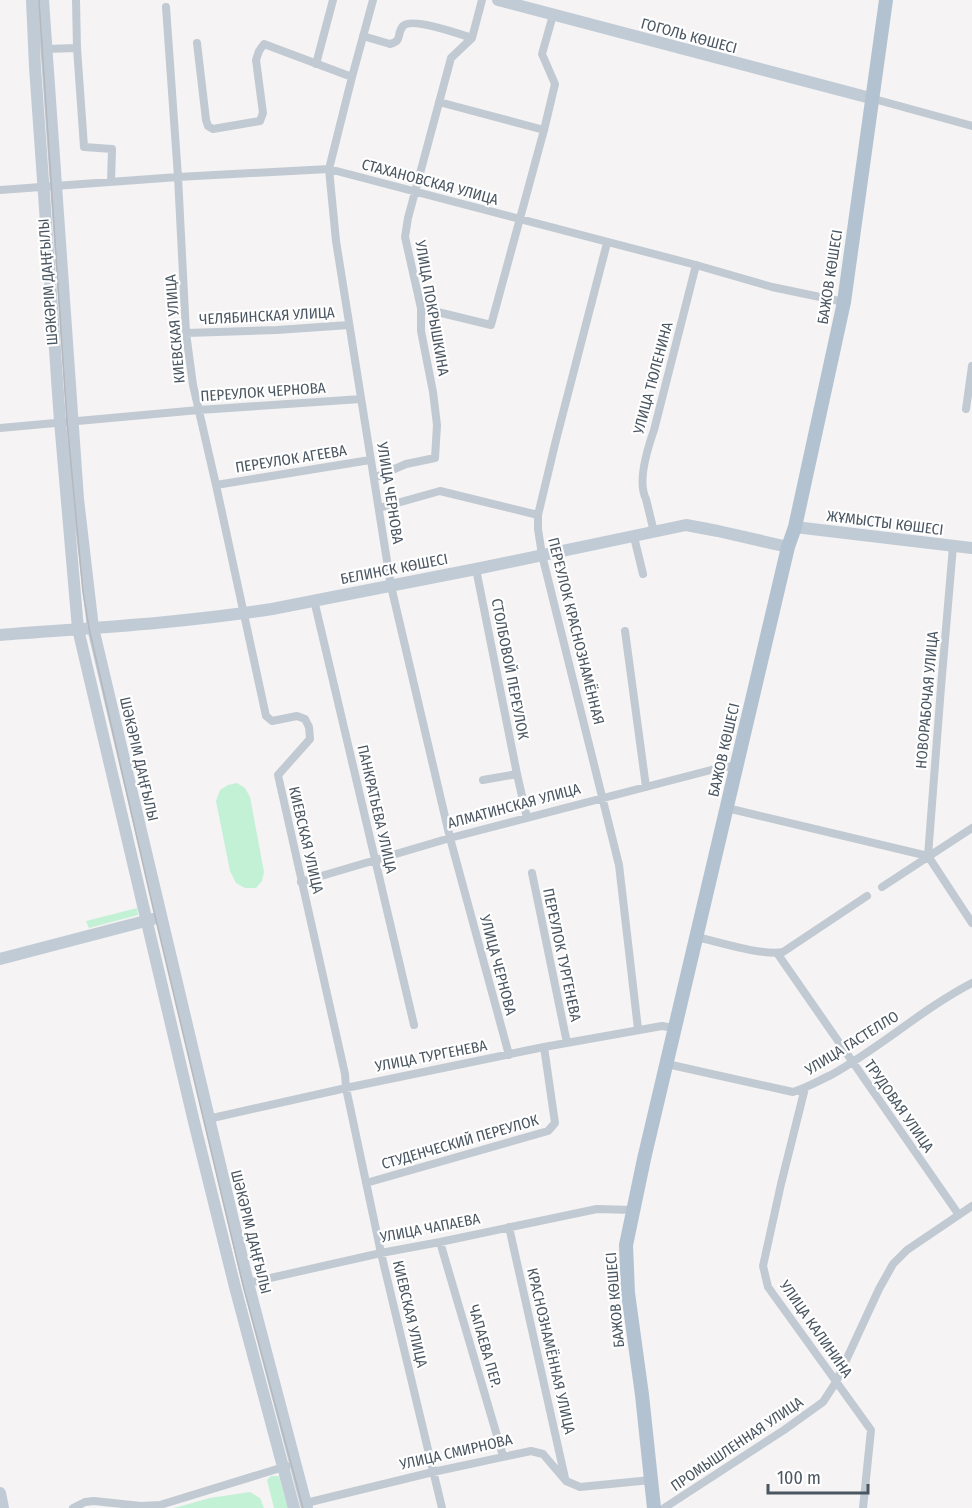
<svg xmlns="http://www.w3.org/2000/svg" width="972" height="1508" font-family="'Fira Sans Condensed',sans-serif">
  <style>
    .green { fill: #c3f1d5 }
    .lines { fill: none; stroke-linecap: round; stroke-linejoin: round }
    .street { stroke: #c1cad2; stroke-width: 8 }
    .secondary { stroke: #c1cbd6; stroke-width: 12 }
    .primary { stroke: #b3c2d1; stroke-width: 14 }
    .tram { stroke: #b5b8bd; stroke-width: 1.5 }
    .labels { text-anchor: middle; stroke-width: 4.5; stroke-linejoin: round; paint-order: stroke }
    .street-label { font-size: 15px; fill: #4a5661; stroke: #fff }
  </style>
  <rect width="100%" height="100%" fill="#f5f3f3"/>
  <!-- green -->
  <path class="green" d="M237,783L245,788L250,797L264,872L262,881L256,888H245L236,883L230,871L216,801L220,790L228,785Z
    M137,908L138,915L89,928L86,921Z
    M271,1476H279L288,1508H274L267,1480Z
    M250,1492L260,1498L264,1508H174L210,1498Z"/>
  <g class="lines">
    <!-- street -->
    <path class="street" d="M76,0L77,48L84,147L112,149L111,182
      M373,0L352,77L329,169L336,241L391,586L450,838L509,1055
      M166,7L178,177L186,333L193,385L216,485L266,716L272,721L297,716L305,719L309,727L310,739L278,775L345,1074L346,1088L381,1253L442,1508
      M363,36L390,44C403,41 396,34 403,26C411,17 460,34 472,38
      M197,43L206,120L208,126L213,129L260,121L263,113L256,60L259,51L264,44L352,77
      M46,49L77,48
      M316,64L333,0
      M874,99L972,126
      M439,102L544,130
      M0,190L178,177L329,169L696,265L772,287L844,302
      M607,243L556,440L538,515V529L542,555L619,865L638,1029
      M421,308L491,325L544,130L555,84L542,54L553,15
      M186,333L277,330L349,325
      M966,409L972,366
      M0,428L199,410L361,399
      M374,478L406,464L435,458L437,425L433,392L421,331V308L405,237L408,218L451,58L472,38L482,0
      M216,485L370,460
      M379,508L440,491L538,515
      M654,532L646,499C637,482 648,447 654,430L696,265
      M634,537L643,574
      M476,569L517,774L527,818
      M314,600L414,1025
      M625,631L646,787
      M483,780L517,774
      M727,808L928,856
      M928,856L941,687L953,546
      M928,856L972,923
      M532,873L567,1043
      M301,882L450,838L711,770L736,765
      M882,887L972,828
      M697,937C719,942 762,956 783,952L867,896
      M777,953L959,1215
      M667,1064L793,1092C806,1088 818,1081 831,1075C880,1048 922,1009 972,983
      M805,1088L781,1184L763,1266L768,1287L871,1430L863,1508
      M208,1119L346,1088L544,1047L662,1026L674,1028
      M366,1183L548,1131L555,1123L544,1047
      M509,1227L565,1478
      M440,1242L503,1456
      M248,1283L381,1253L440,1242L597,1209L633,1210
      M306,1503L433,1472L531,1451L543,1454L566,1481L580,1487L651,1480
      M73,1508L85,1502L94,1501L141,1506L160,1505L287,1466
      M664,1508L784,1430L823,1402L836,1382L879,1289L893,1264L907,1250L972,1206"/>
    <!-- secondary -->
    <path class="secondary" d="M32,0L35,67L60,421L78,629L194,1122L235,1287L294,1508
      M43,0L78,499L93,628L248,1283L307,1508
      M498,0L874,99
      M795,527L972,548
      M0,635C91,628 182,623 272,609L476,569L686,525L718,531L788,547
      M0,959L153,919
      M0,1493L3,1508"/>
    <!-- primary -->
    <path class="primary" d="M654,1508L642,1395L628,1293L626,1245L644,1159L788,547L795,527L844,302L886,0"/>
    <!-- tram -->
    <path class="tram" d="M39,0L67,421L83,592L89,628L151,899L243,1285L303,1508"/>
  </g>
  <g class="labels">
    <!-- street labels -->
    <g class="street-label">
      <text transform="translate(689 36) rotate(15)" y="5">ГОГОЛЬ КӨШЕСІ</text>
      <text transform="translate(430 182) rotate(15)" y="5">СТАХАНОВСКАЯ УЛИЦА</text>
      <text transform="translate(830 277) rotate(-81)" y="5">БАЖОВ КӨШЕСІ</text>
      <text transform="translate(48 282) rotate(-94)" y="5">ШӘКӘРІМ ДАҢҒЫЛЫ</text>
      <text transform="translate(432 308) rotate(80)" y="5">УЛИЦА ПОКРЫШКИНА</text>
      <text transform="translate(267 316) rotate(-3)" y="5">ЧЕЛЯБИНСКАЯ УЛИЦА</text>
      <text transform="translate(175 329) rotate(-95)" y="5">КИЕВСКАЯ УЛИЦА</text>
      <text transform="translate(653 378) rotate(-75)" y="5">УЛИЦА ТЮЛЕНИНА</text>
      <text transform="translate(263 392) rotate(-4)" y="5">ПЕРЕУЛОК ЧЕРНОВА</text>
      <text transform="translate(291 459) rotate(-9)" y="5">ПЕРЕУЛОК АГЕЕВА</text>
      <text transform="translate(390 493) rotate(81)" y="5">УЛИЦА ЧЕРНОВА</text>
      <text transform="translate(885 523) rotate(7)" y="5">ЖҰМЫСТЫ КӨШЕСІ</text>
      <text transform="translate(394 569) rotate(-11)" y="5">БЕЛИНСК КӨШЕСІ</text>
      <text transform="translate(576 631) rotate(76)" y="5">ПЕРЕУЛОК КРАСНОЗНАМЁННАЯ</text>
      <text transform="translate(510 669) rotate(79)" y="5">СТОЛБОВОЙ ПЕРЕУЛОК</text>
      <text transform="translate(927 700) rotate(-85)" y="5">НОВОРАБОЧАЯ УЛИЦА</text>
      <text transform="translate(724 750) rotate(-77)" y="5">БАЖОВ КӨШЕСІ</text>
      <text transform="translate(139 759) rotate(77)" y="5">ШӘКӘРІМ ДАҢҒЫЛЫ</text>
      <text transform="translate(514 806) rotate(-15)" y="5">АЛМАТИНСКАЯ УЛИЦА</text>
      <text transform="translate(377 809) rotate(77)" y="5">ПАНКРАТЬЕВА УЛИЦА</text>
      <text transform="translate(306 840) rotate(77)" y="5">КИЕВСКАЯ УЛИЦА</text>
      <text transform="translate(562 955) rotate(78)" y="5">ПЕРЕУЛОК ТУРГЕНЕВА</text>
      <text transform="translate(498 965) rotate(75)" y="5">УЛИЦА ЧЕРНОВА</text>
      <text transform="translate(852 1043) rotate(-32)" y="5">УЛИЦА ГАСТЕЛЛО</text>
      <text transform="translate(431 1056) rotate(-11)" y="5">УЛИЦА ТУРГЕНЕВА</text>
      <text transform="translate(899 1106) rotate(55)" y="5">ТРУДОВАЯ УЛИЦА</text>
      <text transform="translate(460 1142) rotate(-16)" y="5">СТУДЕНЧЕСКИЙ ПЕРЕУЛОК</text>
      <text transform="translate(430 1228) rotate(-11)" y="5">УЛИЦА ЧАПАЕВА</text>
      <text transform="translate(251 1232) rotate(76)" y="5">ШӘКӘРІМ ДАҢҒЫЛЫ</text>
      <text transform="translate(615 1300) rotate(-95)" y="5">БАЖОВ КӨШЕСІ</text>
      <text transform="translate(410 1314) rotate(77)" y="5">КИЕВСКАЯ УЛИЦА</text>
      <text transform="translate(816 1329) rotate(55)" y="5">УЛИЦА КАЛИНИНА</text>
      <text transform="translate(485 1346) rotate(74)" y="5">ЧАПАЕВА ПЕР.</text>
      <text transform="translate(551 1351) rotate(77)" y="5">КРАСНОЗНАМЁННАЯ УЛИЦА</text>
      <text transform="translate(737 1444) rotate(-34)" y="5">ПРОМЫШЛЕННАЯ УЛИЦА</text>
      <text transform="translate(456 1452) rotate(-13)" y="5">УЛИЦА СМИРНОВА</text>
    </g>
  </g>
  <!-- scale -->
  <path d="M768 1484v9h100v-9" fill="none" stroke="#4a5661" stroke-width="3"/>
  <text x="777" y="1484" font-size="18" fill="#4a5661" stroke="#ffffff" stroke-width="4.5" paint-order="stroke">100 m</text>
</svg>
